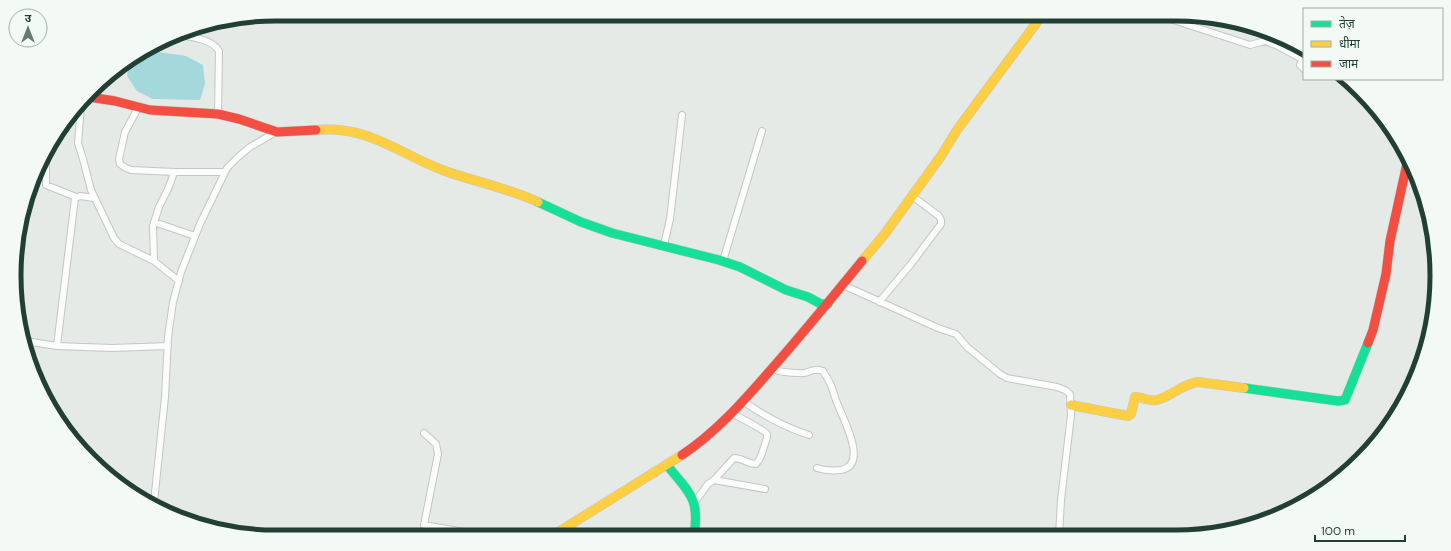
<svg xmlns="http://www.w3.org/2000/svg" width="1451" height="551" font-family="'DM Sans','Noto Sans Devanagari',sans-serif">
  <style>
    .water { fill: #a4d8da }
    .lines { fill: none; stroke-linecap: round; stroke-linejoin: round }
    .street-casing { stroke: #c2c7c4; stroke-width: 8 }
    .fast-casing { stroke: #c0c8c4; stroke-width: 10 }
    .slow-casing { stroke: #c0c8c4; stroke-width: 10 }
    .jam-casing { stroke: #c0c8c4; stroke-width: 10 }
    .street { stroke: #fbfcfb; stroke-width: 6 }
    .fast { stroke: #16e098; stroke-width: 9 }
    .slow { stroke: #ffcf43; stroke-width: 9 }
    .jam { stroke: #f24e42; stroke-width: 9 }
    .rim { fill: none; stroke: #213f34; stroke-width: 5 }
  </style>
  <rect width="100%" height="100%" fill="#e5eae7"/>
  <!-- water -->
  <path class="water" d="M152,51L186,56L203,65L205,84L200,100L153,99L137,91L127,76L129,64Z"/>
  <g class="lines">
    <defs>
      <path id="street" d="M1155,14L1250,45L1265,41L1278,46L1302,59L1300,65L1304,69
        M179,35C192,37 212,39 219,51L218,114
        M1302,59L1304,51
        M81,106L78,143L83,159L91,190L114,238L119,244L154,261L179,281
        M138,108L125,132L119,159L120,164L126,168L131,170L175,172
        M46,162V185L76,197
        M154,222L195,236
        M664,245L670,219L682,115
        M154,261L153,226L159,207L168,189L174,173L177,172H225
        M723,261L762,131
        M843,285L938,328L956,334L967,347L1000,374L1007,378L1057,387L1065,390L1070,394L1071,415L1061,500L1059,535
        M879,302L911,264L941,224V220L939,216L912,196
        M25,341L57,346L112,348L168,346
        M57,346L75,198L80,196L94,198
        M774,368C775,369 777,371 779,371C781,372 804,374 805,373C811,371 816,368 823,371C826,376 830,382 832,388C834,393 835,399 838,405C843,419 869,465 841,470C832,471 826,471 817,468
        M743,401C764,416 784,427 809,435
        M424,433L436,444L438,454L424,525L470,533L472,534L473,537
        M714,480L734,458C742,458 748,464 756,464C761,459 762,453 764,447C765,443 768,438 767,434C767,431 737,416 731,413
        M154,502L165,397L168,337L173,302L181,272L200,224L227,168L238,157L250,147L276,132
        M695,502L708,484L714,480L765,489"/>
      <path id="fast" d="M538,202L581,222L612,233L719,260L740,267L786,290L808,297L821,304H828
        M1244,388L1338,401L1345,400L1368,343
        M667,465C689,493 700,497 694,536"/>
      <path id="slow" d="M316,130C369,125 399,154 445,171C476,182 508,188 538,202
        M862,261L884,235L941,156L957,130L1043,14
        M1071,405L1128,416L1131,414L1135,397C1142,397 1150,402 1157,400C1172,396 1182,384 1198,382L1244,388
        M552,536L682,455"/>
      <path id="jam" d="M89,97L115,101L150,110L218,114L239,119L277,132L316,130
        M1368,343L1373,330L1386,274L1390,241L1408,159
        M682,455C715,433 742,403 768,373C800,337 831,299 862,261"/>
    </defs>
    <!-- street casing -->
    <use href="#street" class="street-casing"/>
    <!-- fast casing -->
    <use href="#fast" class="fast-casing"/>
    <!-- slow casing -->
    <use href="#slow" class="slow-casing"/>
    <!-- jam casing -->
    <use href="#jam" class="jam-casing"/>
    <!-- street -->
    <use href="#street" class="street"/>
    <!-- fast -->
    <use href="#fast" class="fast"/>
    <!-- slow -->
    <use href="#slow" class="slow"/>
    <!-- jam -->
    <use href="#jam" class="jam"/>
  </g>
  <!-- crop -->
  <path d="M0 0H1451V551H0ZM275 21H1176A254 254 0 0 1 1430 275V276A254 254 0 0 1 1176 530H275A254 254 0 0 1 21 276V275A254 254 0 0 1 275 21Z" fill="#f3f9f5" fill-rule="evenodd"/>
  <path class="rim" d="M275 21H1176A254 254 0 0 1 1430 275V276A254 254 0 0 1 1176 530H275A254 254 0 0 1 21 276V275A254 254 0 0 1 275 21Z"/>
  <!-- legend -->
  <rect x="1303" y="8" width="140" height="72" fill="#f3f9f5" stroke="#9fafa8"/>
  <rect x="1311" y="21" width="20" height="6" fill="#16e098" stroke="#9fafa8"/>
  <text x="1339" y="28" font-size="12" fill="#213f34">तेज़</text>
  <rect x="1311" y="41" width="20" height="6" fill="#ffcf43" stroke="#9fafa8"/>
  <text x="1339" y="48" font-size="12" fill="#213f34">धीमा</text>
  <rect x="1311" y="61" width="20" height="6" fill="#f24e42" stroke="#9fafa8"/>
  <text x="1339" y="68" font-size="12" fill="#213f34">जाम</text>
  <!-- north arrow -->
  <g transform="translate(28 28)"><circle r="19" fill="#f3f9f5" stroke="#9fafa8"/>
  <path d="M0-3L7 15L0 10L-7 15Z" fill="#667b73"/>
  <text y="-6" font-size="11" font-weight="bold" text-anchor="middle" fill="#213f34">उ</text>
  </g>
  <!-- scale -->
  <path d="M1315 535v6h90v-6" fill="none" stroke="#213f34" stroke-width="2"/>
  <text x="1321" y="535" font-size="12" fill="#213f34" stroke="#f3f9f5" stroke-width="3" paint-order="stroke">100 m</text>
</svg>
